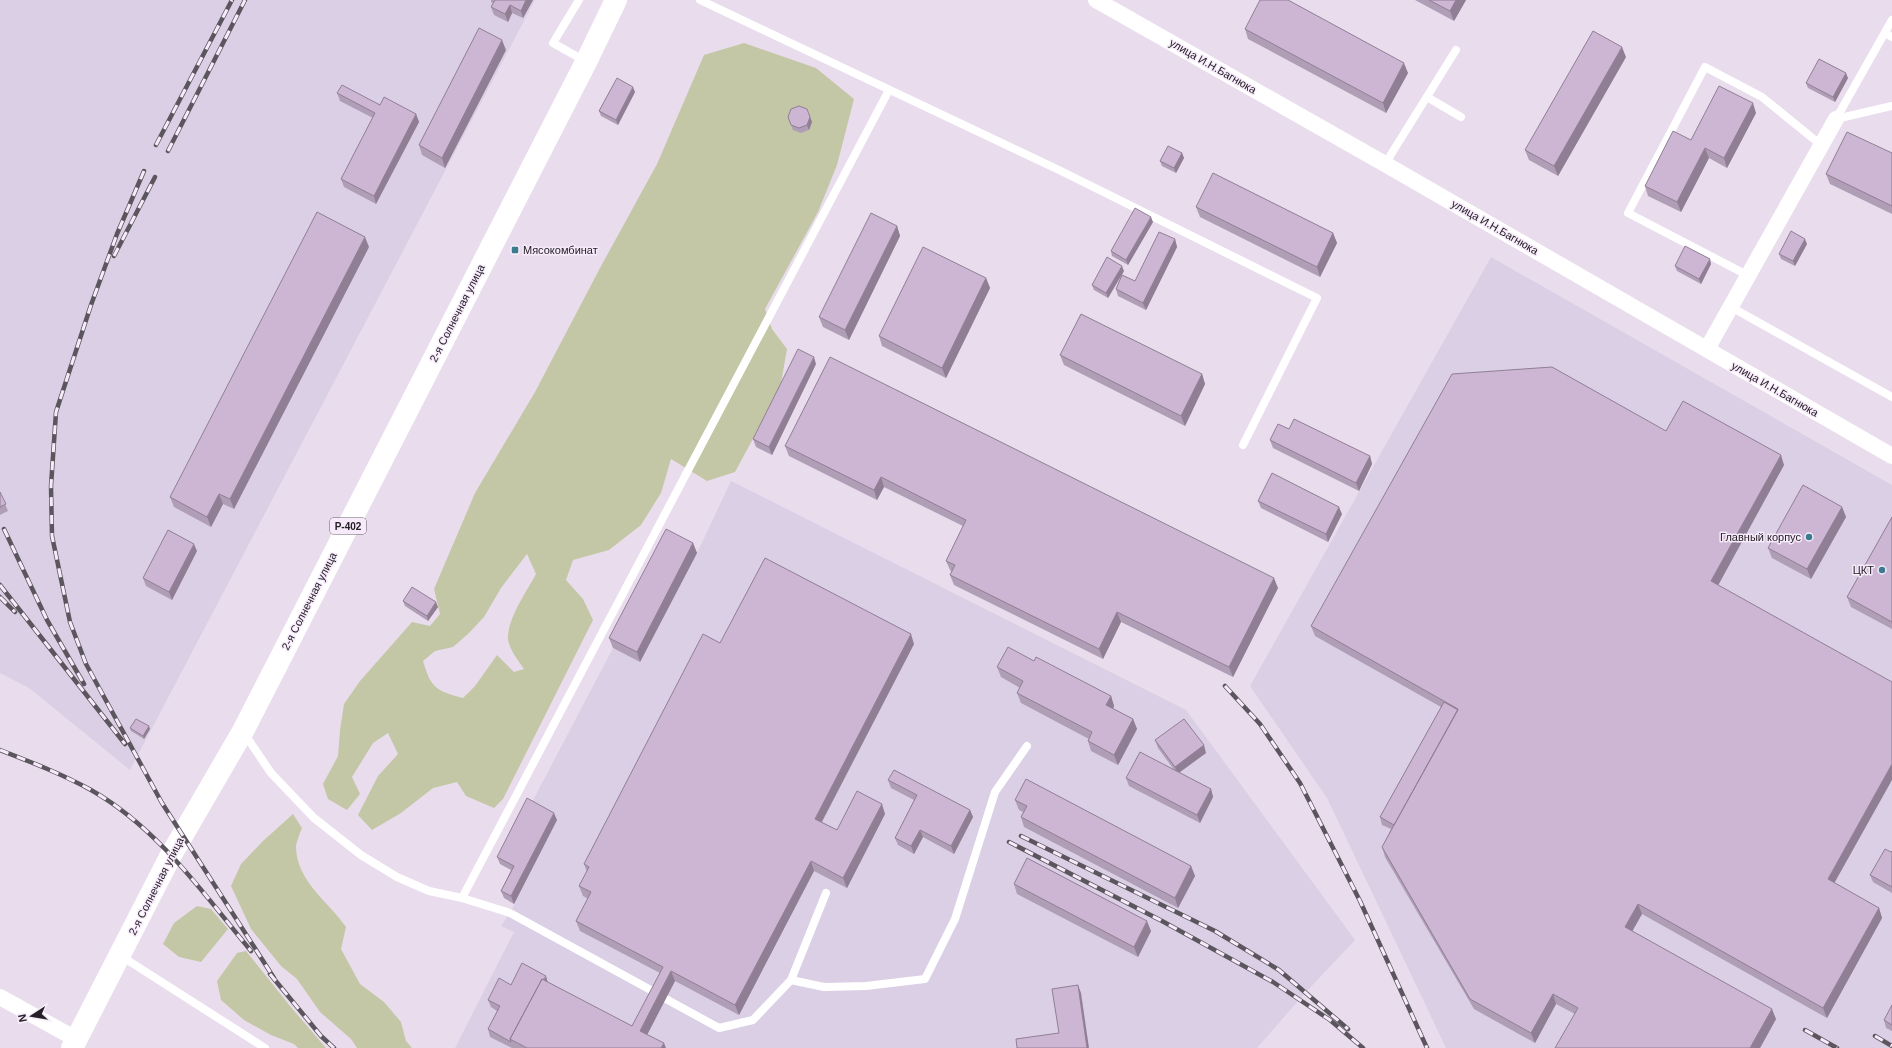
<svg xmlns="http://www.w3.org/2000/svg" width="1892" height="1048" font-family="Helvetica,sans-serif">
  <style>
    .industrial { fill: #dacfe4 }
    .green { fill: #c3c7a6; fill-rule: evenodd }
    .lines { fill: none; stroke-linecap: round; stroke-linejoin: round }
    .lane { stroke: #fff; stroke-width: 8 }
    .street { stroke: #fff; stroke-width: 16 }
    .primary { stroke: #fff; stroke-width: 22 }
    .rail-casing { stroke: #5b555e; stroke-width: 4.5 }
    .rail { stroke: #f7ebfb; stroke-width: 3; stroke-dasharray: 9; stroke-linecap: butt }
    .wall { fill: #b09db6 }
    .shaded-wall { fill: #907f94 }
    .building { fill: #cdb6d4; stroke: #907f94 }
    .poi-dot { fill: #3a7c8e; stroke: #f7ebfb; stroke-width: 1.5 }
    .labels { text-anchor: middle; stroke-width: 3; stroke-linejoin: round; paint-order: stroke }
    .shield { fill: #f7ebfb; stroke: #635d66; stroke-width: 1 }
    .shield-label { font-size: 10px; font-weight: bold; fill: #242026 }
    .street-label { font-size: 11px; fill: #242026; stroke: #f7ebfb }
    .poi-label { font-size: 11px; fill: #242026; stroke: #f7ebfb; text-anchor: end }
  </style>
  <rect width="100%" height="100%" fill="#e9dded"/>
  <!-- industrial -->
  <path class="industrial" d="M0,0H535L130,770L29,688L0,673Z
    M1491,257L1892,485V1048H1446L1327,798L1250,686Z
    M731,481L1186,710L1355,940L1306,992L1257,1048H455L514,932L501,926L510,913L557,820L530,806L613,648L640,662L697,553Z"/>
  <!-- green -->
  <path class="green" d="M744,43L816,68L854,99L837,165L818,212L765,309L772,329L787,349L780,389L735,472L707,481L671,459L661,493L641,525L609,550L573,560L566,580L583,599L593,620L503,799L494,808L466,796L457,782L433,788L401,813L372,830L358,815L378,776L398,754L388,733L373,743L352,777L360,794L347,810L328,799L323,784L338,756L340,730L344,704L360,681L412,622L430,626L440,614L434,589L475,493L535,392L600,268L657,164L704,55ZM527,554L536,574C527,591 507,619 508,639C509,649 518,660 524,669L514,672L497,655L475,686L463,698C436,691 431,688 423,661L435,651L453,647L469,633L484,617L501,588Z
    M293,814L302,828C300,833 297,840 296,846C296,881 328,901 346,927L341,949L360,984L384,1002L401,1022L406,1041L412,1048H357L351,1039L320,1012L297,979L281,966L251,929L231,886L241,864L263,841Z
    M197,906L211,909L228,929L201,962L179,957L163,944L174,923Z
    M246,951L290,1006L326,1048H298L294,1044L271,1035L244,1020L221,1000L217,981L237,953Z"/>
  <g class="lines">
    <!-- lane -->
    <path class="lane" d="M579,0L553,43L585,61
      M700,0L1061,171L1317,298L1243,445
      M1885,33L1892,37
      M1427,97L1461,117
      M1836,119L1892,20
      M1836,119L1892,106
      M1385,164L1456,50
      M1749,276L1628,213L1705,67L1762,97L1821,145
      M1731,307L1892,397
      M244,733L271,773L314,818L361,855L397,877L429,891L462,898L510,913L658,994
      M462,898L889,90
      M121,956L265,1048
      M791,980L824,987L866,986L925,979L955,919L995,792L1027,746
      M666,999L719,1028L753,1020L791,980L826,893"/>
    <!-- street -->
    <path class="street" d="M1096,0L1385,164L1892,456
      M1707,349L1836,119
      M0,997L76,1039"/>
    <!-- primary -->
    <path class="primary" d="M72,1048L171,855L243,731L586,62L616,0"/>
    <defs>
      <path id="rail" d="M156,145L232,0
        M168,151L245,0
        M144,171L117,234L91,305L56,412L51,486L52,536L70,622L86,664L162,803L274,978
        M114,256L155,177
        M4,529L47,620L84,684
        M0,585L125,744
        M0,597L15,612
        M1225,686L1260,724L1300,783L1360,901L1427,1048
        M0,750C31,762 62,774 91,790C158,828 203,893 251,951
        M1021,836L1215,931L1279,970L1348,1029
        M1009,842L1162,921L1273,982L1330,1020L1363,1048
        M270,974L321,1036L334,1048
        M1805,1030L1837,1048
        M1875,1036L1892,1046"/>
    </defs>
    <!-- rail casing -->
    <use href="#rail" class="rail-casing"/>
    <!-- rail -->
    <use href="#rail" class="rail"/>
  </g>
  <!-- wall -->
  <path class="wall" d="M491,0H533L523,18L512,13L508,22L494,15L491,7L493,3L491,2Z
    M1415,0H1466L1454,21Z
    M1245,29L1408,73L1386,113L1248,39Z
    M506,50L445,168L422,155L419,145Z
    M1626,57L1558,176L1529,160L1525,150Z
    M1848,78L1835,102L1808,88L1806,83Z
    M635,92L618,125L601,116L599,111Z
    M337,93L416,114L419,122L376,204L344,187L341,179L373,118L340,101Z
    M1756,113L1727,168L1709,158L1681,212L1648,196L1645,186L1691,140Z
    M788,117H810L812,122L809,130L801,133L793,130Z
    M1182,153L1184,158L1176,173L1162,166L1160,161Z
    M1892,153V214L1830,184L1826,174Z
    M1196,207L1333,233L1337,243L1320,277L1200,217Z
    M1153,222L1128,265L1112,256L1111,251Z
    M897,226L900,236L849,340L823,327L819,317Z
    M1175,239L1177,247L1146,310L1118,296L1116,289L1135,281Z
    M1807,244L1795,266L1781,259L1779,254Z
    M369,247L234,509L223,504L211,527L174,507L170,497Z
    M1711,264L1701,284L1677,271L1675,266Z
    M1124,271L1108,298L1094,290L1092,285Z
    M986,278L990,288L946,378L882,346L879,336Z
    M1060,355L1202,374L1205,384L1185,426L1064,365Z
    M816,364L772,455L756,447L753,439Z
    M1289,429L1370,456L1372,464L1359,491L1273,448L1270,440Z
    M1666,431L1784,465L1718,585L1835,883L1879,908L1882,918L1827,1018L1642,914L1632,931L1776,1019L1760,1048H1555L1575,1014L1556,1004L1535,1043L1474,1009L1385,857L1382,847L1391,829L1382,825L1380,817L1441,707L1315,636L1311,626Z
    M785,446L1278,588L1233,677L1121,622L1103,659L954,585L950,575L952,572L950,570L946,561L963,526L884,487L877,500L789,456Z
    M0,492L8,511L0,515Z
    M1258,501L1342,514L1328,542L1261,508Z
    M1842,507L1846,517L1811,579L1772,558L1768,548Z
    M1892,517V629L1851,607L1847,597Z
    M693,543L697,553L640,662L613,648L609,638Z
    M197,551L172,600L146,586L143,578Z
    M403,601L438,607L428,621L405,606Z
    M720,643L914,644L822,822L837,830L885,814L847,888L814,871L739,1015L675,981L647,1034L666,1048H512L490,1037L488,1029L497,1011L491,1007L488,1000L511,985L548,983L632,1026L660,973L580,931L576,921L588,899L583,896L579,886L587,872L584,864Z
    M1034,661L1111,696L1114,706L1113,709L1133,719L1137,729L1118,765L1091,751L1088,741L1089,739L1021,703L1017,693L1020,688L1001,677L997,667Z
    M130,728L150,729L144,739L131,731Z
    M1155,740L1206,753L1179,773L1211,789L1213,797L1200,823L1129,786L1126,778L1175,771L1158,748Z
    M888,780L970,810L973,817L954,854L923,837L914,854L898,845L895,838L914,800L891,788Z
    M1015,800L1191,866L1195,876L1178,908L1024,827L1021,817L1023,812L1019,810Z
    M557,820L514,904L504,898L501,891L511,870L500,864L497,857Z
    M1892,851V893L1873,882L1870,875Z
    M1014,884L1151,931L1138,957L1017,894Z
    M1892,1005V1031L1886,1028L1884,1020Z"/>
  <!-- shaded-wall -->
  <path class="shaded-wall" d="M526,0H533L523,18L521,11Z
    M1456,0H1466L1454,21L1450,11Z
    M510,5L512,13L508,22L505,14Z
    M502,40L506,50L445,168L442,158Z
    M1622,47L1626,57L1558,176L1554,166Z
    M1404,63L1408,73L1386,113L1383,103Z
    M1846,73L1848,78L1835,102L1833,97Z
    M633,87L635,92L618,125L616,120Z
    M1753,103L1756,113L1727,168L1724,158Z
    M416,114L419,122L376,204L374,196Z
    M810,117L812,122L809,130L807,125Z
    M1705,148L1709,158L1681,212L1677,202Z
    M1182,153L1184,158L1176,173L1174,168Z
    M1151,217L1153,222L1128,265L1126,260Z
    M897,226L900,236L849,340L845,330Z
    M1333,233L1337,243L1320,277L1317,267Z
    M365,237L369,247L234,509L230,499Z
    M1175,239L1177,247L1146,310L1143,303Z
    M1805,239L1807,244L1795,266L1793,261Z
    M1710,259L1711,264L1701,284L1699,279Z
    M1122,266L1124,271L1108,298L1106,293Z
    M986,278L990,288L946,378L942,368Z
    M814,357L816,364L772,455L769,447Z
    M1202,374L1205,384L1185,426L1181,416Z
    M1781,455L1784,465L1715,591L1711,581Z
    M1370,456L1372,464L1359,491L1356,483Z
    M881,477L884,487L877,500L874,490Z
    M219,494L223,504L211,527L207,517Z
    M1339,507L1342,514L1328,542L1326,534Z
    M1842,507L1846,517L1811,579L1807,569Z
    M693,543L697,553L640,662L637,652Z
    M194,544L197,551L172,600L169,592Z
    M1274,578L1278,588L1233,677L1229,667Z
    M436,602L438,607L428,621L427,616Z
    M1117,612L1121,622L1103,659L1099,649Z
    M911,634L914,644L818,829L815,819Z
    M1111,696L1114,706L1110,715L1106,705Z
    M1133,719L1137,729L1118,765L1114,755Z
    M149,726L150,729L144,739L143,736Z
    M1204,745L1206,753L1177,774L1175,767Z
    M1892,764V780L1831,889L1828,879Z
    M1211,789L1213,797L1200,823L1197,815Z
    M882,804L885,814L847,888L843,878Z
    M970,810L973,817L954,854L951,846Z
    M554,813L557,820L514,904L511,896Z
    M920,830L923,837L914,854L911,846Z
    M811,861L814,871L739,1015L735,1005Z
    M1191,866L1195,876L1178,908L1175,898Z
    M1638,904L1642,914L1629,937L1625,927Z
    M1879,908L1882,918L1827,1018L1823,1008Z
    M1147,921L1151,931L1138,957L1134,947Z
    M671,971L675,981L644,1041L640,1031Z
    M546,976L548,983L512,1040Z
    M1078,985L1081,993L1089,1048H1087Z
    M1553,994L1556,1004L1535,1043L1531,1033Z
    M1772,1009L1776,1019L1760,1048H1750Z
    M664,1043L666,1048H661Z"/>
  <!-- building -->
  <path class="building" d="M495,0H526L521,11L510,5L505,14L491,7Z
    M1260,0H1288L1404,63L1383,103L1245,29Z
    M1429,0H1456L1450,11Z
    M479,28L502,40L442,158L419,145Z
    M1593,31L1622,47L1554,166L1525,150Z
    M1819,59L1846,73L1833,97L1806,83Z
    M617,78L633,87L616,120L599,111Z
    M342,85L380,105L384,97L416,114L374,196L341,179L375,113L337,93Z
    M1719,86L1753,103L1724,158L1705,148L1677,202L1645,186L1673,131L1691,140Z
    M799,106L807,109L810,117L807,125L799,128L791,125L788,117L791,109Z
    M1847,132L1892,153V206L1826,174Z
    M1168,146L1182,153L1174,168L1160,161Z
    M1213,173L1333,233L1317,267L1196,207Z
    M1135,208L1151,217L1126,260L1111,251Z
    M317,212L365,237L230,499L219,494L207,517L170,497Z
    M871,213L897,226L845,330L819,317Z
    M1791,231L1805,239L1793,261L1779,254Z
    M1159,232L1175,239L1143,303L1116,289L1122,275L1135,281Z
    M1685,246L1710,259L1699,279L1675,266Z
    M923,247L986,278L942,368L879,336Z
    M1107,257L1122,266L1106,293L1092,285Z
    M1081,314L1202,374L1181,416L1060,355Z
    M798,349L814,357L769,447L753,439Z
    M830,357L1274,578L1229,667L1117,612L1099,649L950,575L955,565L946,561L966,520L881,477L874,490L785,446Z
    M1552,367L1666,431L1683,401L1781,455L1711,581L1892,682V764L1828,879L1879,908L1823,1008L1638,904L1625,927L1772,1009L1750,1048H1555L1578,1008L1553,994L1531,1033L1470,999L1382,847L1458,709L1311,626L1452,374Z
    M1294,419L1370,456L1356,483L1270,440L1278,424L1289,429Z
    M1272,473L1339,507L1326,534L1258,501Z
    M1803,485L1842,507L1807,569L1768,548Z
    M0,492L6,504L0,507Z
    M1892,517V622L1847,597Z
    M666,529L693,543L637,652L609,638Z
    M168,530L194,544L169,592L143,578Z
    M765,558L911,634L815,819L837,830L857,791L882,804L843,878L811,861L735,1005L671,971L640,1031L664,1043L661,1048H527L510,1039L542,979L632,1026L663,967L576,921L591,892L579,886L589,867L584,864L703,634L720,643Z
    M412,587L436,602L427,616L403,601Z
    M1008,647L1034,661L1036,657L1111,696L1106,705L1133,719L1114,755L1088,741L1092,732L1017,693L1023,681L997,667Z
    M1444,702L1458,710L1394,825L1380,817Z
    M136,719L149,726L143,736L130,728Z
    M1184,719L1204,745L1175,767L1155,740Z
    M1140,752L1211,789L1197,815L1126,778Z
    M894,770L970,810L951,846L920,830L911,846L895,838L917,795L888,780Z
    M1026,779L1191,866L1175,898L1021,817L1027,806L1015,800Z
    M527,798L554,813L511,896L501,891L514,866L497,857Z
    M1885,849L1891,852L1892,851V887L1870,875Z
    M1027,858L1147,921L1134,947L1014,884Z
    M522,963L546,976L543,980L542,979L510,1039L511,1042L488,1029L500,1006L488,1000L499,978L511,985Z
    M1078,985L1087,1048H1017L1016,1039L1059,1033L1052,989Z
    M1892,1005V1025L1884,1020Z"/>
  <!-- markers -->
  <g class="poi-dot">
    <rect x="511" y="246" width="8" height="8" rx="2"/>
    <circle cx="1809" cy="537" r="4"/>
    <circle cx="1882" cy="570" r="4"/>
  </g>
  <g class="labels">
    <!-- shield labels -->
    <rect class="shield" x="330" y="518" width="36" height="16" rx="3"/>
    <g class="shield-label">
      <text x="348" y="530">Р-402</text>
    </g>
    <!-- street labels -->
    <g class="street-label">
      <text transform="translate(1213 66) rotate(30)" y="4">улица И.Н.Багнюка</text>
      <text transform="translate(1495 227) rotate(30)" y="4">улица И.Н.Багнюка</text>
      <text transform="translate(457 313) rotate(-63)" y="4">2-я Солнечная улица</text>
      <text transform="translate(1775 389) rotate(30)" y="4">улица И.Н.Багнюка</text>
      <text transform="translate(309 601) rotate(-63)" y="4">2-я Солнечная улица</text>
      <text transform="translate(156 886) rotate(-63)" y="4">2-я Солнечная улица</text>
    </g>
    <!-- poi labels -->
    <g class="poi-label">
      <text x="523" y="254" text-anchor="start">Мясокомбинат</text>
      <text x="1801" y="541">Главный корпус</text>
      <text x="1874" y="574">ЦКТ</text>
    </g>
  </g>
  <!-- north arrow -->
  <g transform="translate(32 1016) rotate(258)" stroke="#f7ebfb" stroke-width="3" paint-order="stroke">
  <path d="M0-3L7 15L0 10L-7 15Z" fill="#242026"/>
  <text y="-6" font-size="11" font-weight="bold" text-anchor="middle" fill="#242026">N</text>
  </g>
</svg>
